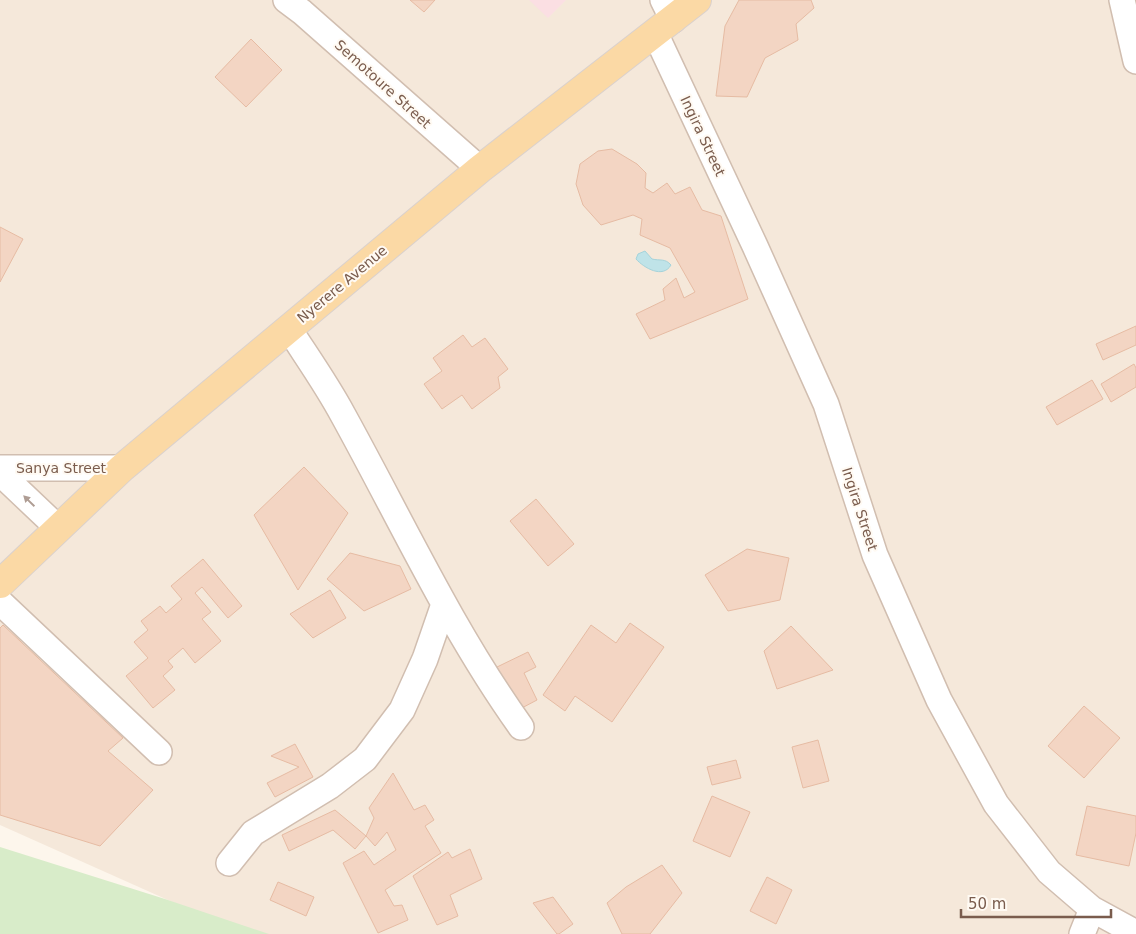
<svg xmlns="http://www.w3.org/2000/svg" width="1136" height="934" font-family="'DejaVu Sans',sans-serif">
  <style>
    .residential { fill: #f5e8da }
    .medical { fill: #fbdfe3 }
    .green { fill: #d8ecc9 }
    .water { fill: #bfe3e8; stroke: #a5d3da }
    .building { fill: #f3d5c3; stroke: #e6bba3 }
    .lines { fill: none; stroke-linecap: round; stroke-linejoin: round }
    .minor-casing { stroke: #d1beb0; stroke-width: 28 }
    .major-casing { stroke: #dad1cd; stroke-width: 30 }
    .minor { stroke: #fff; stroke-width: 25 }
    .major { stroke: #fbd9a5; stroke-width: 28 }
    .oneway { fill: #af9d94 }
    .labels { text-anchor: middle; stroke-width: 4; stroke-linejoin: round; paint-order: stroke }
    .street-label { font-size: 14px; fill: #7a5c4d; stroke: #fffaf3 }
  </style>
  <rect width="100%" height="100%" fill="#fdf6ec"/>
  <!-- residential -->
  <path class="residential" d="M0,0H1136V934H244L0,825Z"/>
  <!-- medical -->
  <path class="medical" d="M529,0H566L548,18Z"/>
  <!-- green -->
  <path class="green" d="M0,847L165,899L269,934H0Z"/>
  <!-- water -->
  <path class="water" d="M645,251L652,259C660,261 665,258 671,265C663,279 644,268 636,259L638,254Z"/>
  <!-- building -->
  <path class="building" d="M410,0H435L424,12Z
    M739,0H811L814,8L796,24L798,40L765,58L747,97L716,96L725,26Z
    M251,39L282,70L246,107L215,77Z
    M612,149L637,164L646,173L645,188L653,193L667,183L675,194L690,187L702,210L721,216L748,299L650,339L636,314L665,300L663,289L676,278L684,298L695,292L670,248L640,235L642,219L633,215L601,225L583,205L576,184L580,164L598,151Z
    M0,227L23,239L0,282Z
    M1136,326V345L1103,360L1096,344Z
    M463,335L472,347L485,338L508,369L498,377L500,388L472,409L462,395L442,409L424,384L442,371L433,358Z
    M1134,364L1136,368V387L1111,402L1101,384Z
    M1092,380L1103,399L1057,425L1046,407Z
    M304,467L348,513L298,590L254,515Z
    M536,499L574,544L548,566L510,521Z
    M747,549L789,558L780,600L728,611L705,575Z
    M350,553L400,566L411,589L364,611L327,579Z
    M203,559L242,606L228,618L202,587L195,593L211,612L202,619L221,641L195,663L183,648L168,661L173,667L163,676L175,690L153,708L126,676L148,658L134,642L148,630L141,621L160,606L166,613L182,599L171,586Z
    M330,590L346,618L313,638L290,614Z
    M630,623L664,647L612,722L575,696L565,711L543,695L591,625L616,643Z
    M3,625L123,738L108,751L153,790L100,846L0,815V628Z
    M791,626L833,670L777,689L764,651Z
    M528,652L536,667L524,673L537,700L518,710L497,667Z
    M1084,706L1120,738L1084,778L1048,746Z
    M818,740L829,781L803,788L792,747Z
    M295,744L313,777L275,797L267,783L299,767L271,756Z
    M736,760L741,778L712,785L707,767Z
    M393,773L414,810L425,805L434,820L425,826L441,853L385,890L394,906L402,905L408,920L378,933L343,863L364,851L374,865L396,850L387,832L375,846L366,836L374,818L369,808Z
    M712,796L750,812L730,857L693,841Z
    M1087,806L1136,816V833L1129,866L1076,855Z
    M335,810L366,836L355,849L333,830L289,851L282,835Z
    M470,849L482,879L450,895L458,916L437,925L413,876L448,852L452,858Z
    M662,865L682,893L650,934H622L607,903L626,887Z
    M767,877L792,890L776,924L750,911Z
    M278,882L314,897L306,916L270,900Z
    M553,897L573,924L559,934H557L533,903Z"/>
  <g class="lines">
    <defs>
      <path id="minor" d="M286,0L302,12L480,169
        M663,0L673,20
        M1122,0L1136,61
        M655,33L755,246L826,404L875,555L939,700L996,804L1049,872L1092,909L1136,933
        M289,329C307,357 327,385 343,415C401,520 451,629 521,727
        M0,468H122
        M0,473L58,528
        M0,602L159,752
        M229,863L253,833L330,786L365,759L402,710L425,659L444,604
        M1082,934L1092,909"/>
      <path id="major" d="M0,584L122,468L480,169L697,0"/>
    </defs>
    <!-- minor casing -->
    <use href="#minor" class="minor-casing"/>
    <!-- major casing -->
    <use href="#major" class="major-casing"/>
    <!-- minor -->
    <use href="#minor" class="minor"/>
    <!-- major -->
    <use href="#major" class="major"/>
  </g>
  <!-- one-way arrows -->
  <defs><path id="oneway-solid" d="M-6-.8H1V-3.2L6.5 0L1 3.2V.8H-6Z" transform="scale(1.25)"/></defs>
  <use class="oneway" href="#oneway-solid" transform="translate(29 501) rotate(-136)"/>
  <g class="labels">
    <!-- street labels -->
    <g class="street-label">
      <text transform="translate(383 84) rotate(42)" y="5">Semotoure Street</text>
      <text transform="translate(703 136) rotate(65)" y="5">Ingira Street</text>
      <text transform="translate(342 284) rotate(-40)" y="5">Nyerere Avenue</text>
      <text x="61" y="473">Sanya Street</text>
      <text transform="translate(860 509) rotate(72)" y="5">Ingira Street</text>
    </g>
  </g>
  <!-- scale -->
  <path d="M961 909v8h150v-8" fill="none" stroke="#7a5c4d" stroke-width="2.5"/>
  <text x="968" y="909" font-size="15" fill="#7a5c4d" stroke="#fffaf3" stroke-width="4" paint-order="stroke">50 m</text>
</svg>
